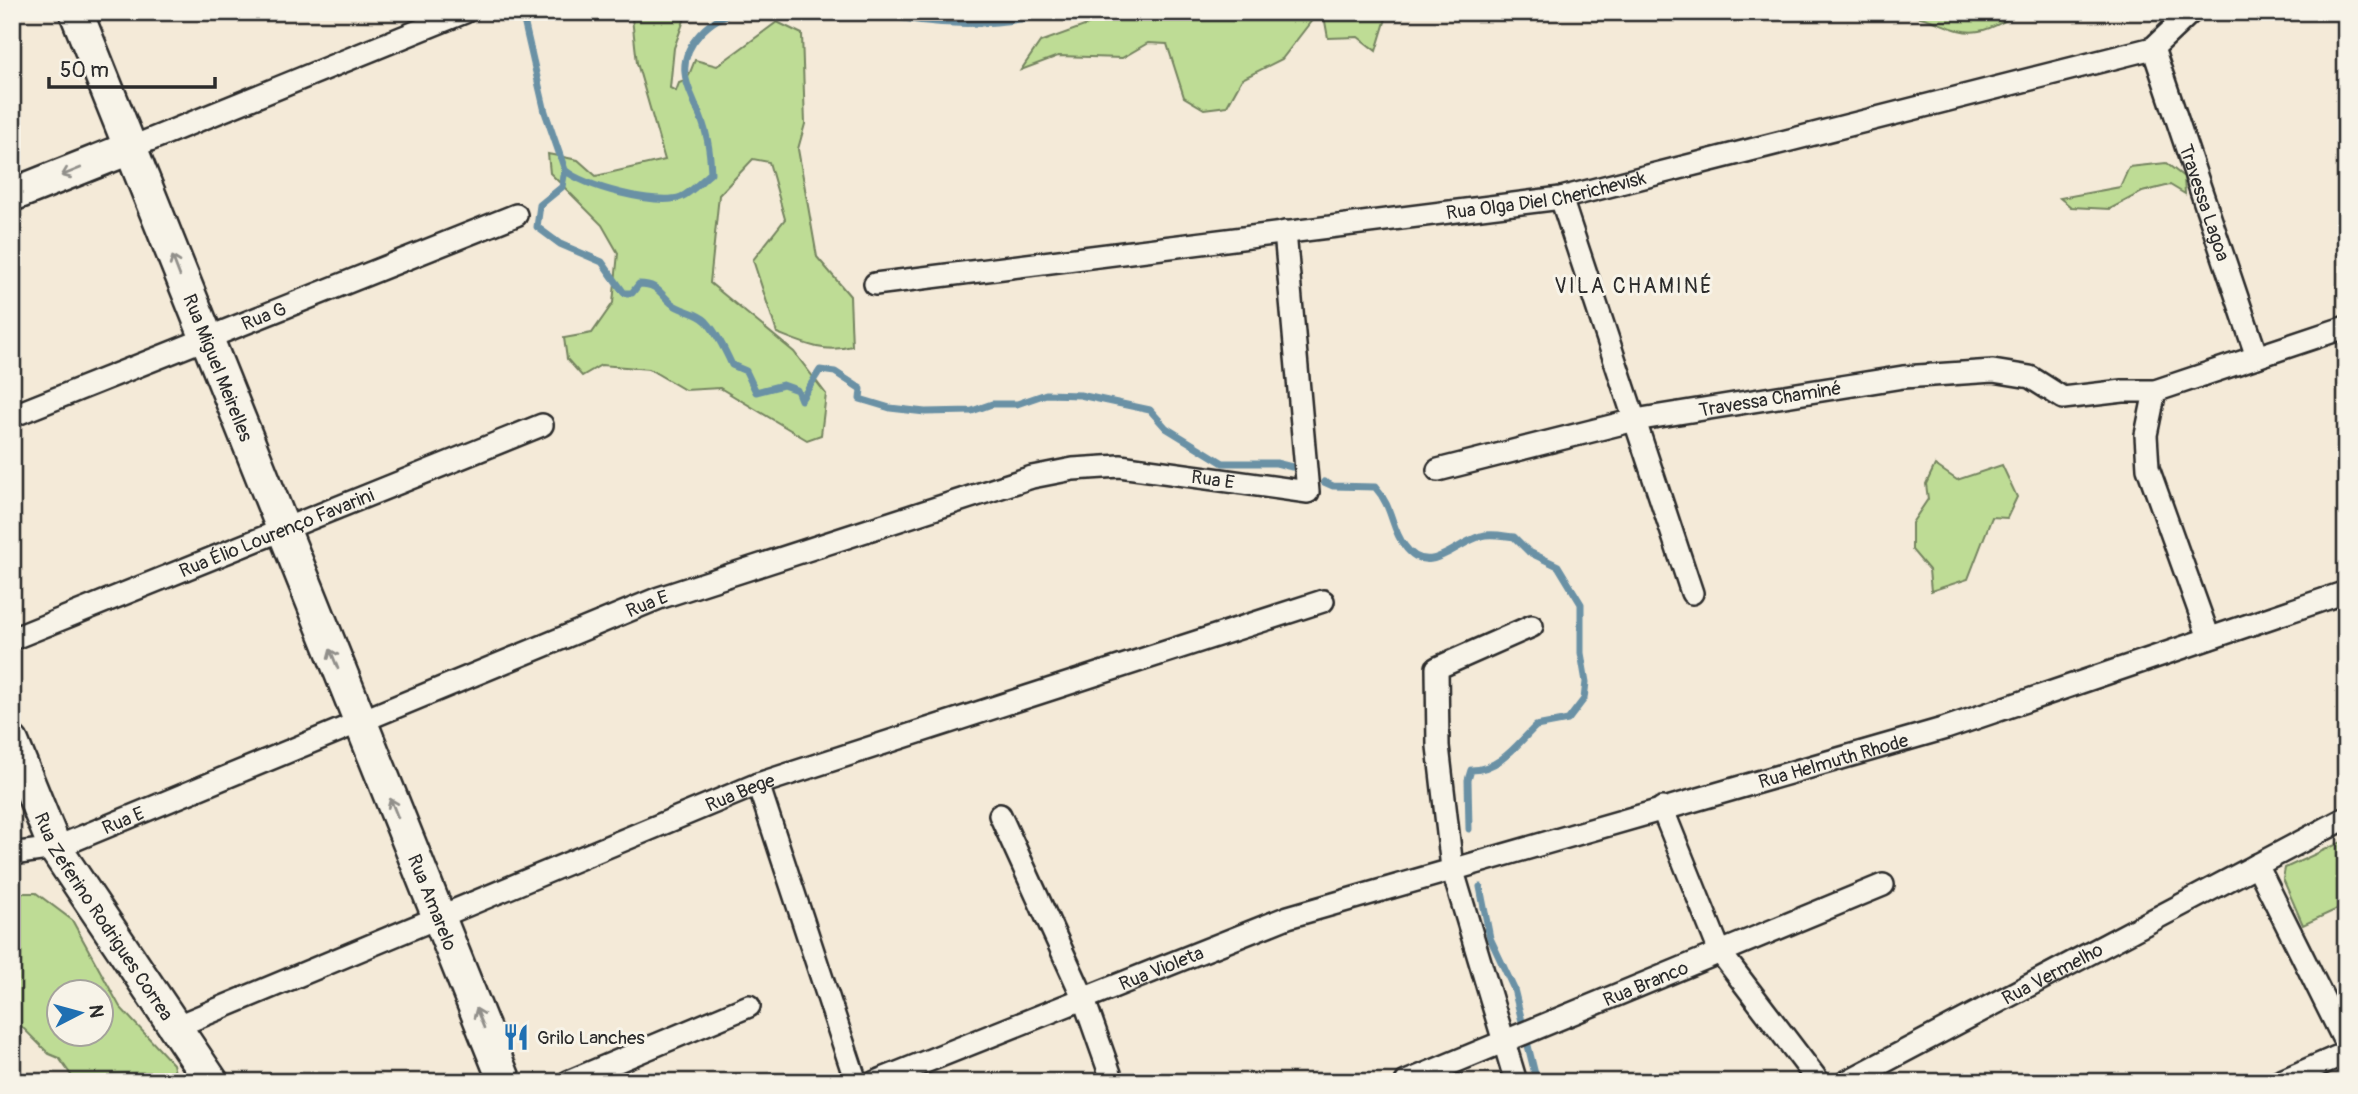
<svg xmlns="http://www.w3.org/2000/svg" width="2358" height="1094" font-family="Pangolin,sans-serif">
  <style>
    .green { fill: #bedc95; stroke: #748460; stroke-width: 2; fill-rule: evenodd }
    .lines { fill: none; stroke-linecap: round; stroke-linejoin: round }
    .stream { stroke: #6b91a5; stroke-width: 7 }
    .street-casing { stroke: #2b2b2b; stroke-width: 26 }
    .secondary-casing { stroke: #2b2b2b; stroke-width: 37 }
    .street { stroke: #f7f3e8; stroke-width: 21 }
    .secondary { stroke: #f7f3e8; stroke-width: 32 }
    .oneway { stroke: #918f8a }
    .labels { text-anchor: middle; stroke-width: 6; stroke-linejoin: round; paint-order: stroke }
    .street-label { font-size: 19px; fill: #2b2b2b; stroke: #f7f3e8 }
    .poi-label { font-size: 19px; fill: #2b2b2b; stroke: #f7f3e8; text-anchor: start }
    .neighbourhood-label { font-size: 21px; letter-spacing: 2px; fill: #2b2b2b; stroke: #f7f3e8 }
  </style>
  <rect width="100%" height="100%" fill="#f4ead8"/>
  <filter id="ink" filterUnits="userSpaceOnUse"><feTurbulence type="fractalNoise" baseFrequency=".0143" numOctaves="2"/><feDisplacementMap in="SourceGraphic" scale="14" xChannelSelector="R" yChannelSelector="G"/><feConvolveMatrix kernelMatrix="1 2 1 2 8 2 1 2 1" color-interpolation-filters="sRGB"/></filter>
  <g filter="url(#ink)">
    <!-- green -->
    <path class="green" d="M635,12H687L674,48L670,88L676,91L679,83L687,80L695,60L717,66L777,22L802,34L805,124L798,149L817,257L850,296L852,346C825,354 802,343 777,333L753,260L785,219L769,162L753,159L719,195L710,283L794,352L826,394L821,435L807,440L720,388L685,390L649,369L601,365L582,376L567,359L564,338L592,333L613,303L618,253L602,225L550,173L548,154L578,160L596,176L665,160L637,63L632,18Z
      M1123,12H1388L1376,51L1358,37L1328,38L1324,16L1316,15L1282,59L1242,79L1227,106L1204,109L1184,97L1167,44L1148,43L1122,58L1058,56L1021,70L1040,42Z
      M1854,12H2024C2009,17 1994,29 1979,31C1957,35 1940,21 1920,17C1898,12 1876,15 1854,12Z
      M2166,163L2184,177L2185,194L2170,185L2142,192L2110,209L2071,207L2060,198L2120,187L2129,167Z
      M1935,465L1957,480L2002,465L2017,497L2007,518L1992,517L1968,579L1931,591L1929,570L1912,550V523L1928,499L1926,484Z
      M2346,840V905L2303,925L2283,879L2285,868Z
      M12,893H36L72,920L120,1007L173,1064L177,1082H76L59,1058L49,1054L21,1026L12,1009ZM102,992V1034H60V992Z"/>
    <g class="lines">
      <!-- stream -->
      <path class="stream" d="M522,12L545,112L565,170L562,187L540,205L537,227L560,244L602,262L624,293H632L639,284C657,284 659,292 671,303C680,311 697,312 706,321C717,333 725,350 732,365L746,371L756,392L783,385L797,390L801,400L820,370L835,372L861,389L860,399L890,408L925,412L972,411L992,404H1017L1046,394L1080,395L1150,410L1166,428L1223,463H1276L1292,467
        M875,12C933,26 994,28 1052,12
        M565,170C582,186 657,206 681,197C691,193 702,180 711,173C710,149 707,130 697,109C693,97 686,86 685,73C682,44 712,16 738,12
        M1324,482L1333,486L1375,487C1393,507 1391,528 1404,545C1428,579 1455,543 1481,536C1491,533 1504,536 1514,537L1529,552L1558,566L1581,604V653L1586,682L1584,699L1568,720L1536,726C1517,744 1500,770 1471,770L1468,780L1469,829
        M1480,887L1490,938L1514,989L1537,1082"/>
      <defs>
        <g id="street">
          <path id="s1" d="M2153,48L2257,357"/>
          <path d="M130,148L465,12"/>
          <path d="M1561,198L1692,593"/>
          <path id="s2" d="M875,284L1561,198L2153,48L2191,12"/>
          <path d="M2155,391L2146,435L2148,468L2209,638"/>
          <path id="s3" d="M12,416L516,215"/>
          <path id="s4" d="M1438,470L1635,420L1903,377L1993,371L2030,377L2063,398L2123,391H2155L2346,327"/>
          <path id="s5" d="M12,639L542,425"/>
          <path d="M758,784L856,1082"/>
          <path d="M1662,808L1720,952L1819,1082"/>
          <path d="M1000,815L1083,997L1113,1082"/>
          <path id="s6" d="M12,854L55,848L659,598L1032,477L1073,469L1120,466L1308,492L1285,232"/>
          <path d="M2257,865L2346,1044"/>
          <path id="s7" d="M175,1027L758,784L1323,601"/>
          <path d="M568,1082L749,1006"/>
          <path id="s8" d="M875,1082L1288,917L1946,728L2346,592"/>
          <path id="s9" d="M1406,1082L1883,885"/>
          <path d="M1516,1082L1452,868L1438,746L1437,668L1532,626"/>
          <path id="s10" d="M1846,1082L2346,818"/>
          <path d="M2279,1082L2346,1053"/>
        </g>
        <g id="secondary">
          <path id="s11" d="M76,12L505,1082"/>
          <path d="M12,195L130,148"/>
          <path id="s12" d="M12,742L55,848L212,1082"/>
        </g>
      </defs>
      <!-- street casing -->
      <use href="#street" class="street-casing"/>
      <!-- secondary casing -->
      <use href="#secondary" class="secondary-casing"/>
      <!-- street -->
      <use href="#street" class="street"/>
      <!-- secondary -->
      <use href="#secondary" class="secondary"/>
    </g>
    <!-- one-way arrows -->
    <defs><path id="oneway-shaft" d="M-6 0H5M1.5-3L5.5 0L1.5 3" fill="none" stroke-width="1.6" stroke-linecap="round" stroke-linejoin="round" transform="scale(1.75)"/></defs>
    <g class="oneway">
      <use href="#oneway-shaft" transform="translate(71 172) rotate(158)"/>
      <use href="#oneway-shaft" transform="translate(176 266) rotate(-111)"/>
      <use href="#oneway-shaft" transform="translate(334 659) rotate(-112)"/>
      <use href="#oneway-shaft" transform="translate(394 808) rotate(-112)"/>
      <use href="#oneway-shaft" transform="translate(480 1018) rotate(-112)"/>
    </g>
  </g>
  <!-- icons -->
  <defs>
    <symbol id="restaurant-bare" viewBox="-9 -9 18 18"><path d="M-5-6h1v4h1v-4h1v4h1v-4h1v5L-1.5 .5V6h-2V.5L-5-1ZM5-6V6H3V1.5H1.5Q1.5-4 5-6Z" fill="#1f6fb2" stroke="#f7f3e8" stroke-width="2.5" paint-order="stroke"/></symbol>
  </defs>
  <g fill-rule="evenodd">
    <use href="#restaurant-bare" x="497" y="1018" width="38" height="38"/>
  </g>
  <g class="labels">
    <!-- street labels -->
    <g class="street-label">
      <text dy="7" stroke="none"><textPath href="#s2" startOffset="677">Rua Olga Diel Cherichevisk</textPath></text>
      <text dy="7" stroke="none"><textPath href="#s1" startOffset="163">Travessa Lagoa</textPath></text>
      <text dy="7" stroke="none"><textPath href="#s3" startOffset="271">Rua G</textPath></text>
      <text dy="7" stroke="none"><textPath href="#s11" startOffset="383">Rua Miguel Meirelles</textPath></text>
      <text dy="7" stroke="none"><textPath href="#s4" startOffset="340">Travessa Chaminé</textPath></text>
      <text dy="7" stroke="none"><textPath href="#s6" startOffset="1272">Rua E</textPath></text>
      <text dy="7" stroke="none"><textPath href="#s5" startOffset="285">Rua Élio Lourenço Favarini</textPath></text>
      <text dy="7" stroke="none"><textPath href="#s6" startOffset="684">Rua E</textPath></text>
      <text dy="7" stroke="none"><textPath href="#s8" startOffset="1012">Rua Helmuth Rhode</textPath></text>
      <text dy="7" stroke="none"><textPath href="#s7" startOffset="612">Rua Bege</textPath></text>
      <text dy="7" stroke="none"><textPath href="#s6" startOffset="117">Rua E</textPath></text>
      <text dy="7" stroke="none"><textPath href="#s11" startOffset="959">Rua Amarelo</textPath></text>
      <text dy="7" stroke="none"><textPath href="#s12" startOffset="198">Rua Zeferino Rodrigues Correa</textPath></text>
      <text dy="7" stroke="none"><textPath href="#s8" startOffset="308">Rua Violeta</textPath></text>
      <text dy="7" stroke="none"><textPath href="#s10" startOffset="233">Rua Vermelho</textPath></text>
      <text dy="7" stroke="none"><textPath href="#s9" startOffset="259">Rua Branco</textPath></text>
    </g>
    <!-- poi labels -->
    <g class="poi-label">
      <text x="537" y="1044">Grilo Lanches</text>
    </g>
    <!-- neighbourhood labels -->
    <g class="neighbourhood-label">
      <text x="1634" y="293">VILA CHAMINÉ</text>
    </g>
  </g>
  <!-- margin -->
  <rect width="2358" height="1094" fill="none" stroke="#f7f3e8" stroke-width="42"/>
  <rect x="21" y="21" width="2316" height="1052" fill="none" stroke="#2b2b2b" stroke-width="2.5" filter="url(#ink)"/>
  <!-- north arrow -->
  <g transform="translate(80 1013) rotate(84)"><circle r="33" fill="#f7f3e8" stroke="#a5a39c" stroke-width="2"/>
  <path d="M0-5L12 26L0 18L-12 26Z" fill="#1f6fb2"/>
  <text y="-10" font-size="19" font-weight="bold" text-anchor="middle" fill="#2b2b2b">N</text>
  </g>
  <!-- scale -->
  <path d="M49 77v10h166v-10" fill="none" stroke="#2b2b2b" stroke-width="3.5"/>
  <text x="60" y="77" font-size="21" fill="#2b2b2b" stroke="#f7f3e8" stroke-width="5" paint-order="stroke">50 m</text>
</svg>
